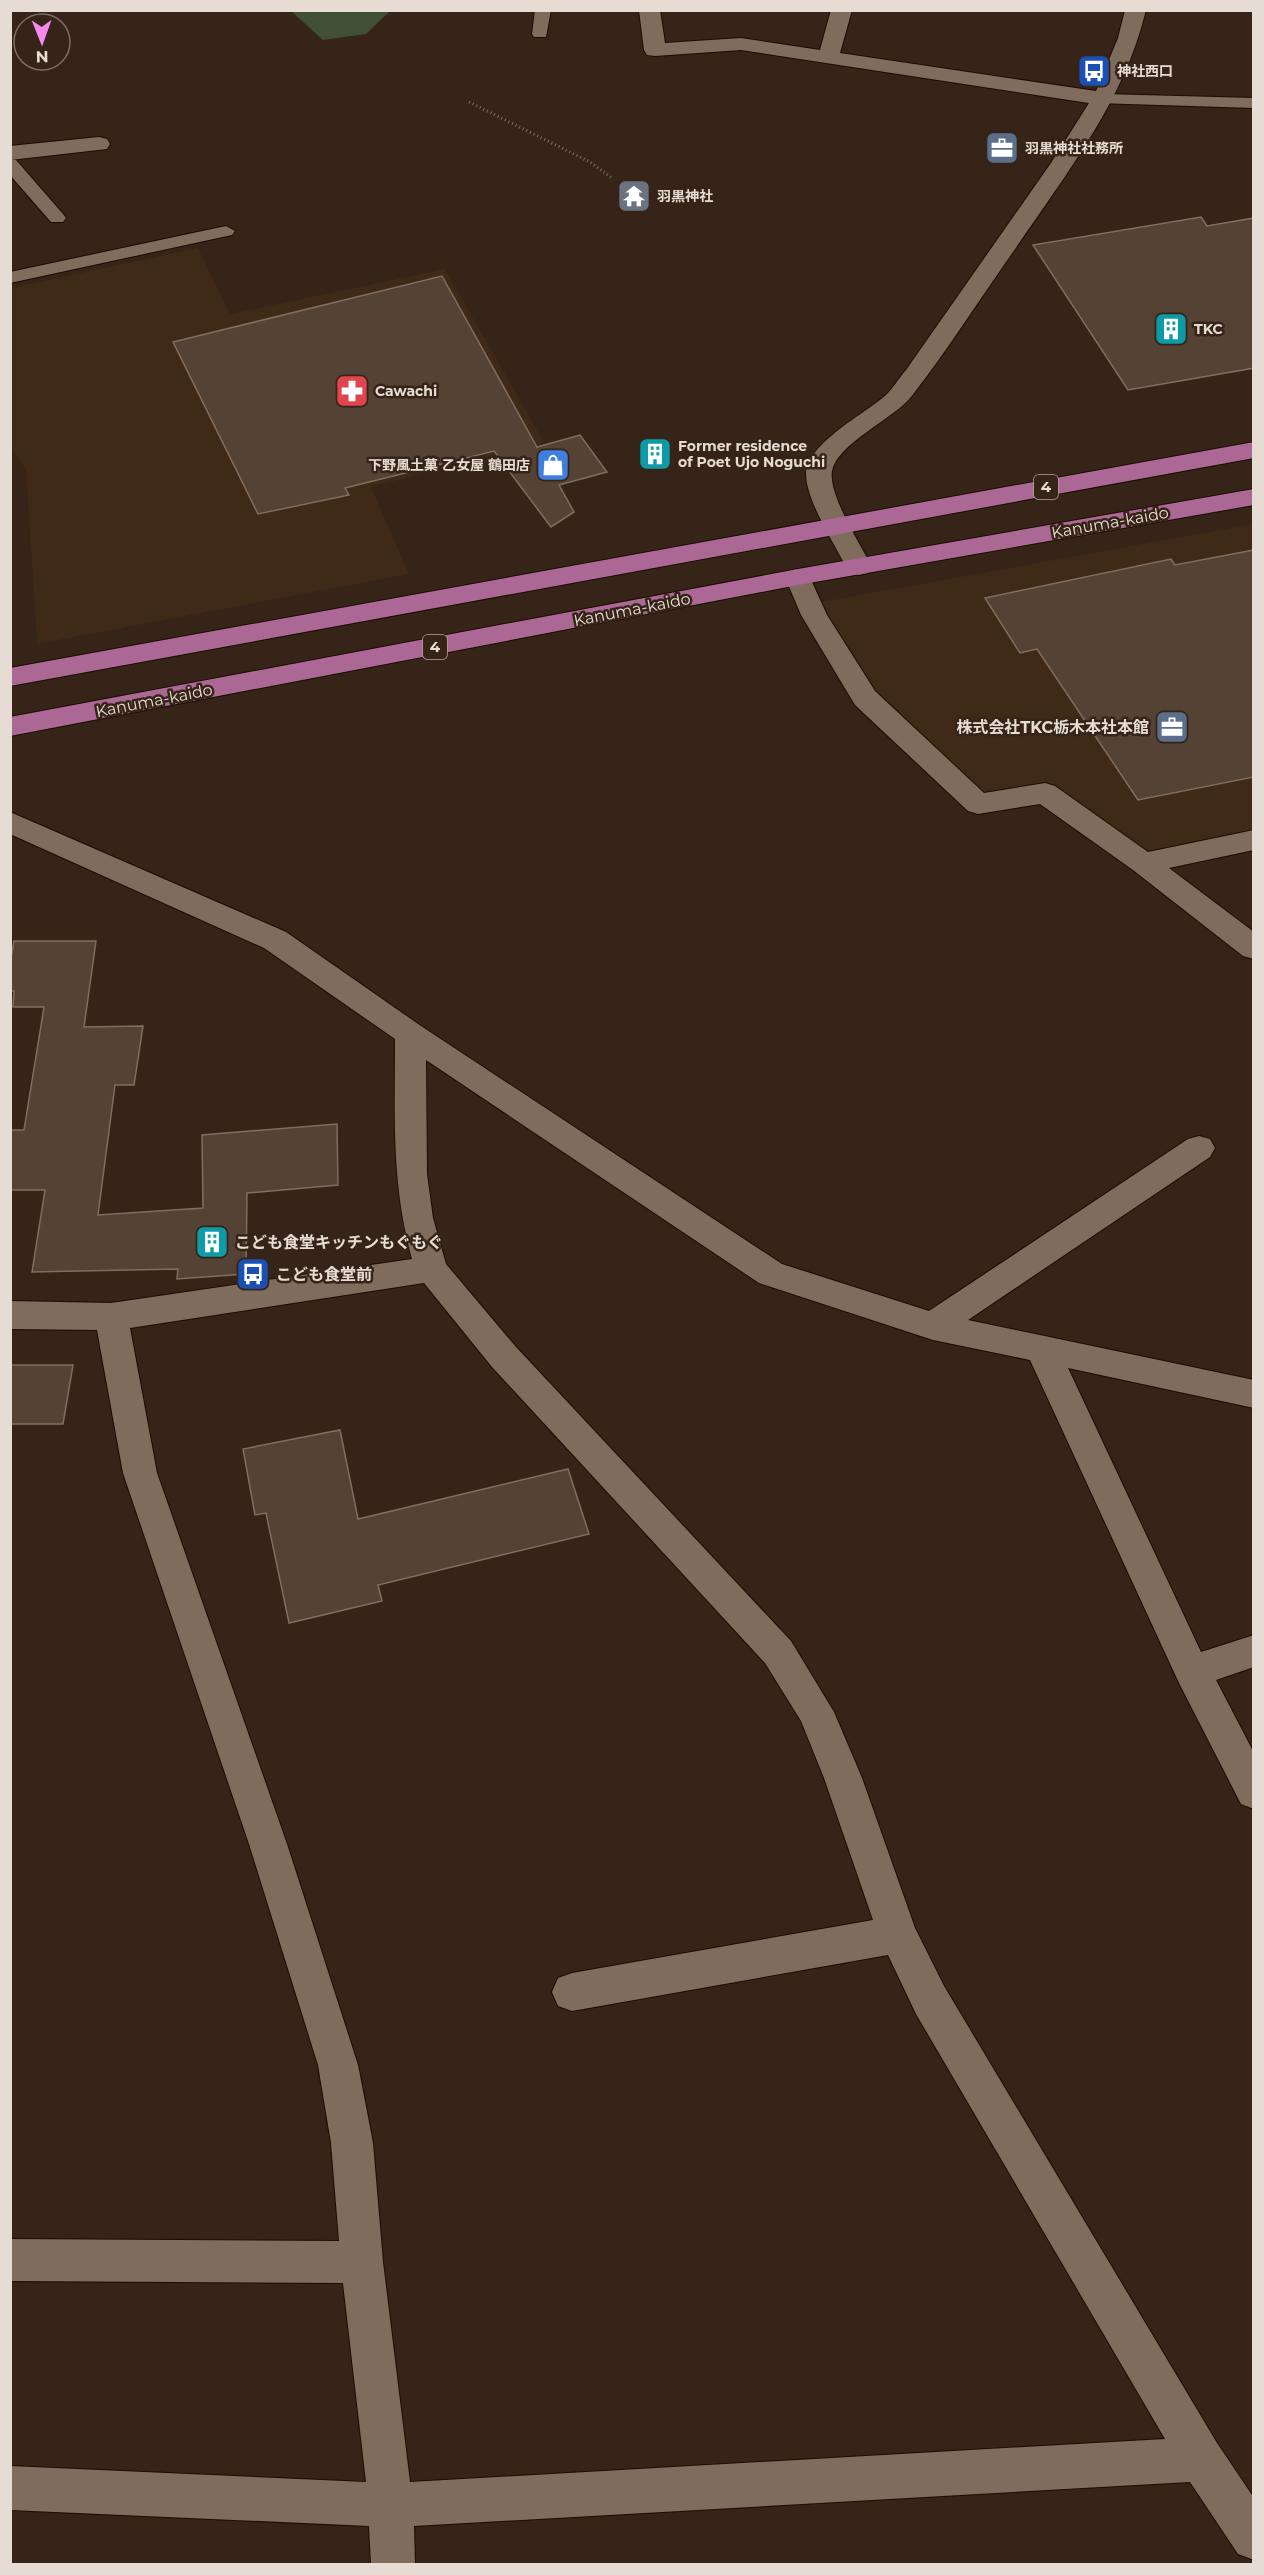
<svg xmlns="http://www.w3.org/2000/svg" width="1264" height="2575" font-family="Montserrat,'Noto Sans JP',sans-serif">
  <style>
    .built { fill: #3f2917 }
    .green { fill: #414f35 }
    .building { fill: #544234; stroke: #826e5f; stroke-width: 1.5 }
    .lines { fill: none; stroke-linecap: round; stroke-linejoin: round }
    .service-casing { stroke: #1c0d03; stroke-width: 2 }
    .minor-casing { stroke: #1c0d03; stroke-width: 2 }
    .primary-casing { stroke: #1c0d03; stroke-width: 2 }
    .path { stroke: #807266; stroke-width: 3; stroke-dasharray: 1 3; stroke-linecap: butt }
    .service { fill: #806c5d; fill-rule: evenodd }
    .minor { fill: #806c5d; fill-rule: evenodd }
    .primary { fill: #ac6895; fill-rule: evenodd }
    .labels { text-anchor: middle; stroke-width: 5; stroke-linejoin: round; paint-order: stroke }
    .far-poi-label { font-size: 14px; font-weight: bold; fill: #e7dcd3; stroke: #352417; text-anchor: start }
    .shield { fill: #352417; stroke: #b2a59b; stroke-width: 1.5 }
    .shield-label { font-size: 15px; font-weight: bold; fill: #e7dcd3 }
    .street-label { font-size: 16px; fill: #e7dcd3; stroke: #352417 }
    .poi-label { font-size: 16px; font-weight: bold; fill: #e7dcd3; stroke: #352417; text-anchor: start }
  </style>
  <rect width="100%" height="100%" fill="#352417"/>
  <!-- built -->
  <path class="built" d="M198,248L230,314L445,269L544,442L371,487L409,574L37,644L26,470L11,448L10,288Z
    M1253,524V840L1143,863L1045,793L978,804L865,698L810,604Z"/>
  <!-- green -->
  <path class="green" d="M291,11H390L366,34L323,40Z"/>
  <!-- building -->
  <path class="building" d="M1201,217L1207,226L1254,218V368L1128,390L1033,245Z
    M442,276L537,447L580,435L607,472L559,485L574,512L551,527L494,451L345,488L349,495L258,514L173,342Z
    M1254,550V777L1138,800L1037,649L1020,653L985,598L1171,559L1175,565Z
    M14,941H96L84,1027L143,1026L134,1085H115L98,1215L203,1208L202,1135L337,1124L338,1185L247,1193L246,1274L177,1279L178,1269L32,1272L45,1190H10V1130H24L44,1007H13L14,991H10V964Z
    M10,1365H73L63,1424H10Z
    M340,1430L358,1519L568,1469L589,1534L378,1585L382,1601L289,1623L266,1513L255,1515L243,1449Z"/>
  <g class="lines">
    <defs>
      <path id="service" d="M535,10H551L546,37H534L532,34Z
        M1103,94L1254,98V108L1097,103L1095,99L1097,95Z
        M10,159L16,160L63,214L66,218L63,222H51L10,175Z
        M226,226L235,231L232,235L10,283V272Z"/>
      <path id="minor" d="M639,10H660L665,43L741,38L820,50L831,10H852L840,53L1096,91L1118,38L1125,10H1146C1124,102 1065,175 1013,252C979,300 947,351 911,397C893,419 837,444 832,471C828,495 861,545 872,567L868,573L859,575L850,573L846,567C834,543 806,500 806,474C807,443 865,414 886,395C894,387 899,378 906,370L1051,163L1089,103L741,50L655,56L647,55L644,50Z
        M99,137L107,139L110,144L107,149L10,160V146Z
        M798,569L807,571L827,615L875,691L984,793L1045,783L1055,786L1148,852L1254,830V850L1169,868L1254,932V959L1243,956L1133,870L1040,804L978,814L968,811L855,705L801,615L785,577L789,571Z
        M10,812L286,932L421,1026L782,1264L929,1311L1188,1139L1199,1136L1210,1139L1215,1148L1210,1157L968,1320L1254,1380V1408L1068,1368L1201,1652L1254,1635V1667L1216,1680L1254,1753V1809L1241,1804L1179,1683L1030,1360L933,1340L759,1283L426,1060L427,1174L433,1218L446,1264L516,1347L791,1641L834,1712L862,1778L915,1928L944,1986L1217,2443L1254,2498V2560L1238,2554L1190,2482L414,2526L415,2564H371L369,2526L10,2510V2466L366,2482L343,2283L10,2281V2239L339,2241L331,2143L318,2065L249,1844L123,1473L97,1330L10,1329V1301L111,1303L412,1259C391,1182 395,1117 395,1039L264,948L10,834ZM424,1283L492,1367L765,1663L801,1721L824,1778L873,1920L572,1973L558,1978L552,1992L558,2006L572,2011L888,1955L916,2014L1165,2439L410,2482L383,2262L373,2143L358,2065L287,1844L157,1473L130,1328Z"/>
      <path id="primary" d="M1254,442V458L10,686V668Z
        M1254,489V505L798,585L10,736V717L798,569Z"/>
    </defs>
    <!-- service casing -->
    <use href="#service" class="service-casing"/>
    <!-- minor casing -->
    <use href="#minor" class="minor-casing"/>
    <!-- primary casing -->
    <use href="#primary" class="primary-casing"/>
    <!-- path -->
    <path class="path" d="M469,102L590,162L612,178"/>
    <!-- service -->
    <use href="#service" class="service"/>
    <!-- minor -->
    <use href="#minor" class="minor"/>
    <!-- primary -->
    <use href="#primary" class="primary"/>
  </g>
  <!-- icons -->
  <defs>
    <symbol id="bus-square" viewBox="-11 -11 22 22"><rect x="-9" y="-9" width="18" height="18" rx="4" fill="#1a4fb4" stroke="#352417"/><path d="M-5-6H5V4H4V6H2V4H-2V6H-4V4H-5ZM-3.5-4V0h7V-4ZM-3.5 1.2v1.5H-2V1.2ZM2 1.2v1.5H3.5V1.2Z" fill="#fff"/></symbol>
    <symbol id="office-square" viewBox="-11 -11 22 22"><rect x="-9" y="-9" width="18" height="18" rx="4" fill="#5c6f8a" stroke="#352417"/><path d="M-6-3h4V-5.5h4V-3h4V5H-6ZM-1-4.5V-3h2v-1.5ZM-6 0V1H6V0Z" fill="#fff"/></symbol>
    <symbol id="temple-square" viewBox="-11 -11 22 22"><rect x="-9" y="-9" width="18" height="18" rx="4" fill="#6b7280" stroke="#352417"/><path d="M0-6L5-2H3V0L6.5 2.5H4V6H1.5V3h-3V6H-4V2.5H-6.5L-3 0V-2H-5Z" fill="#fff"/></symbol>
    <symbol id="building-square" viewBox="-11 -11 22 22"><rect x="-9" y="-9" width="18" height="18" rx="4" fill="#0f9aa8" stroke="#352417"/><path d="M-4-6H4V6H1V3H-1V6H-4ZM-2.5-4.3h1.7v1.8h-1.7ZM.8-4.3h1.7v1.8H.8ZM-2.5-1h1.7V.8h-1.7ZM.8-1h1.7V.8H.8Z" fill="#fff"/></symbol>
    <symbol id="pharmacy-square" viewBox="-11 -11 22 22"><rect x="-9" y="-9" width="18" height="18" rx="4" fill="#e0444e" stroke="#352417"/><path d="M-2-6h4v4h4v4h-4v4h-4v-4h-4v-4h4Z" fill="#fff"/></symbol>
    <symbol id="shop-square" viewBox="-11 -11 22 22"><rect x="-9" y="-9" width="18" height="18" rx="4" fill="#3f7fe0" stroke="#352417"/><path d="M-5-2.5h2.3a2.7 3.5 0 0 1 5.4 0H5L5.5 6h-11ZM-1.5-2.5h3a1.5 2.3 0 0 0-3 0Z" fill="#fff"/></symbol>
  </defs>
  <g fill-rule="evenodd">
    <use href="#bus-square" x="1075" y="52" width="38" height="38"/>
    <use href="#office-square" x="983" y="129" width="38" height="38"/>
    <use href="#temple-square" x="615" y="177" width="38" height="38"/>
    <use href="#building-square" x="1152" y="310" width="38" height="38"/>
    <use href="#pharmacy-square" x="333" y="372" width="38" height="38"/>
    <use href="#building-square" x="636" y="435" width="38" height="38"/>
    <use href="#shop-square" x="534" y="446" width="38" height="38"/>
    <use href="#office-square" x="1153" y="708" width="38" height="38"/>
    <use href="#building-square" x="193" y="1223" width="38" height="38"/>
    <use href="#bus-square" x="234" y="1255" width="38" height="38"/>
  </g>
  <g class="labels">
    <!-- far-poi labels -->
    <g class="far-poi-label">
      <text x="1117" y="76">神社西口</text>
      <text x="1025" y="153">羽黒神社社務所</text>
      <text x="657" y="201">羽黒神社</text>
      <text x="1194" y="334">TKC</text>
      <text x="375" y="396">Cawachi</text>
      <text x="678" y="451">Former residence<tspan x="678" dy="16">of Poet Ujo Noguchi</tspan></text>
      <text x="530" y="470" text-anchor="end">下野風土菓 乙女屋 鶴田店</text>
    </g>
    <!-- shield labels -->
    <g class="shield">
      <rect x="1034" y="475" width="24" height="24" rx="4.5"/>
      <rect x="423" y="635" width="24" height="24" rx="4.5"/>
    </g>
    <g class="shield-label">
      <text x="1046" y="492">4</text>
      <text x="435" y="652">4</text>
    </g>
    <!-- street labels -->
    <g class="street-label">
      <text transform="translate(1110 522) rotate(-10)" y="6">Kanuma-kaido</text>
      <text transform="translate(632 609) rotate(-11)" y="6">Kanuma-kaido</text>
      <text transform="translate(154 700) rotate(-11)" y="6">Kanuma-kaido</text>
    </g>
    <!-- poi labels -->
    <g class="poi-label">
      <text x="1149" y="733" text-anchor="end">株式会社TKC栃木本社本館</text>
      <text x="235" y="1248">こども食堂キッチンもぐもぐ</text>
      <text x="276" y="1280">こども食堂前</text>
    </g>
  </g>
  <!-- border -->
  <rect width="1264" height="2575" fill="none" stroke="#e7dcd3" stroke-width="24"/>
  <!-- north arrow -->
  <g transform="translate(42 42) rotate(179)"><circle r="28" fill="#352417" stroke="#7c6e62" stroke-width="1.5"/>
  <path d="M0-4.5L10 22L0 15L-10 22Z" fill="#f589ef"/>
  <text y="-9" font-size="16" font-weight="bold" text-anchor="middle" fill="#e7dcd3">N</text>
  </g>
</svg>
